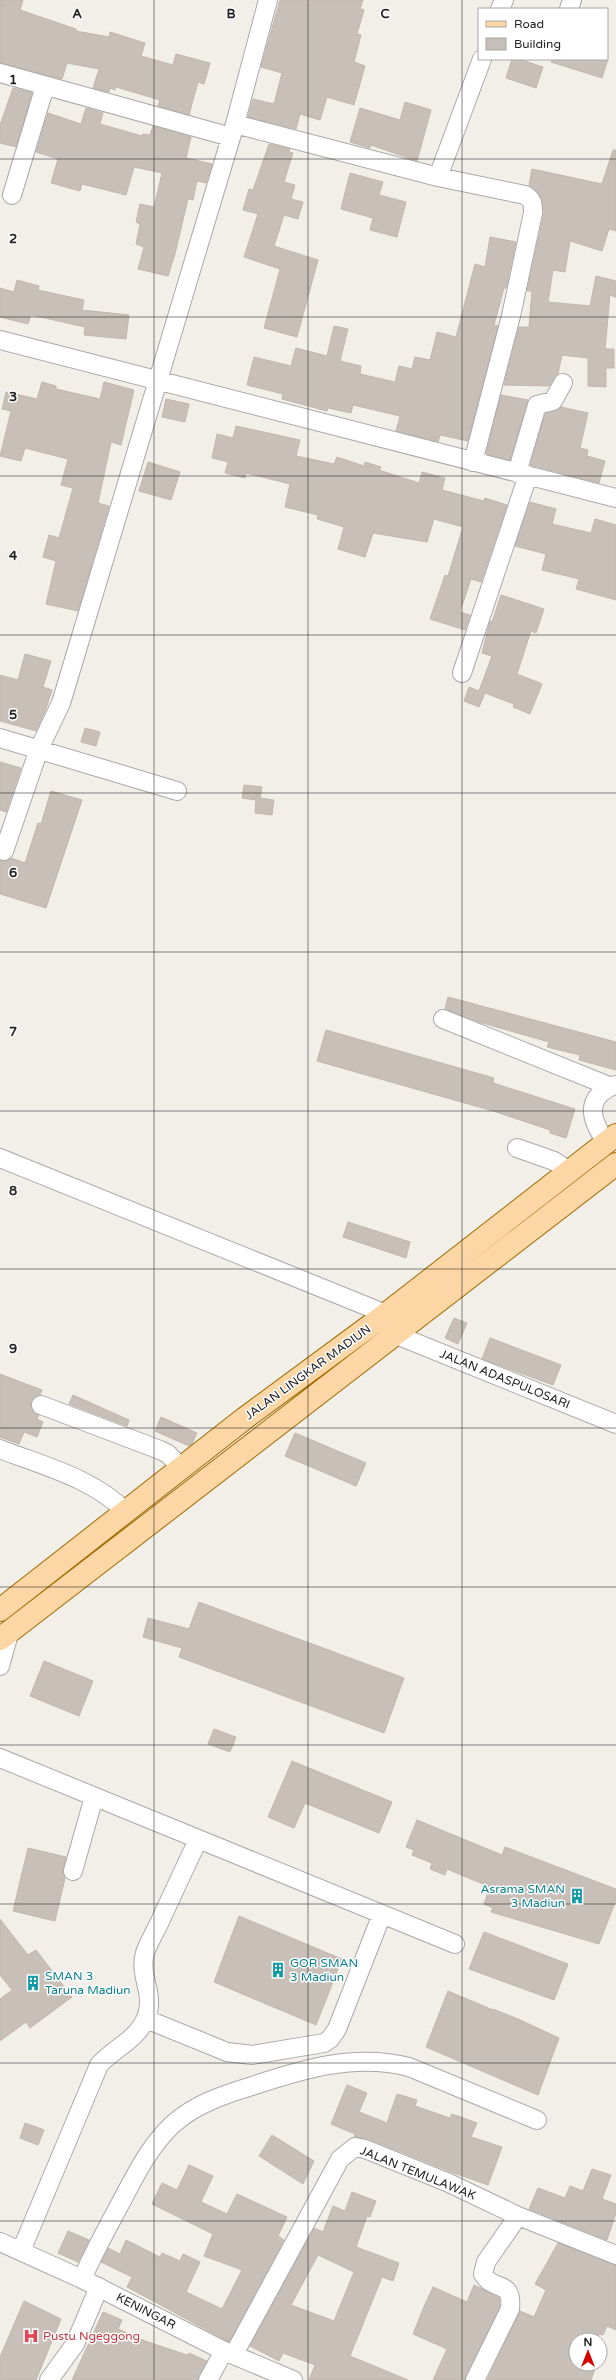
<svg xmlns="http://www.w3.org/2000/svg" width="616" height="2380" font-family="'Varela Round',sans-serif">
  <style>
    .building { fill: #c7bfb8; stroke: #c4b6ab; fill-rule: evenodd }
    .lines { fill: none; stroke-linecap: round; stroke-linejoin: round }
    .minor-casing { stroke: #a9a9a9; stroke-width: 20 }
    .major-casing { stroke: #a06b00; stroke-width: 24 }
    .minor { stroke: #fff; stroke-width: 18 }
    .major { stroke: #fcd6a4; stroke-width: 22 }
    .grid { fill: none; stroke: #222; stroke-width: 1; stroke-opacity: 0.55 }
    .labels { text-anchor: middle; stroke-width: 3; stroke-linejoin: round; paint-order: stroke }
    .street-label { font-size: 12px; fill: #222; stroke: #fff }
    .culture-label { font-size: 12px; fill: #0d838f; stroke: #fff; text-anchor: start }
    .health-label { font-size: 12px; fill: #be3a42; stroke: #fff; text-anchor: start }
    .grid-label { font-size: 13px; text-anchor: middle; font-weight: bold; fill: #222; stroke: #fff; stroke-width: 3; stroke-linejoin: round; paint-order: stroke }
  </style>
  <rect width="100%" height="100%" fill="#f2efe9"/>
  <!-- building -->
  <path class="building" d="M0,0H23L20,10L76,29V31L109,37L110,32L145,43L141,56L173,65L176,54L210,63L204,84L198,82L189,115L158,106L160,100L116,87L115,90L110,88L109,92L93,88L99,69L67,63L62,79L0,63Z
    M280,0H363L360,9L364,10L357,34L361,35L354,62L365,66L354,105L327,97L320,120L300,114L296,129L248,117L253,99L274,104L282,73L261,67Z
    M512,59H519L543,67L536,88L506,78Z
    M552,59H608L602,78L551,62Z
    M13,88L32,93L16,147L0,143V125Z
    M405,102L431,110L417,161L371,145L370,148L350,142L360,108L400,120Z
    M86,108L103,113L100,124L142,136L143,134L150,135L153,126L191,137L186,158L212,164L206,183L197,181L193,200L188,199L175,254L168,276L138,269L144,247L136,244L140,224L136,222L140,204L154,207L162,173L134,167L126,195L82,184L80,191L51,183L58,159L36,152L48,113L81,124Z
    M269,144L290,149L289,152L293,153L284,182L295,185L291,199L303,202L298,219L284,215L274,246L318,260L297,337L264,328L280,269L244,257L258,214L243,210L249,189L253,190Z
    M613,150H616V231L609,229L602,251L570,241L565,272L553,270L548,302L590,306L596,276L616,281V297L610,295L605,349H614V368H606V387L588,386V358L562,355L558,374L549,386L504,385L519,327H529L532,291H527L544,213L542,198L529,185L532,169L602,184Z
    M350,173L383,182L379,195L406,202L397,237L370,230L373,218L341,209Z
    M490,237L516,242L506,288H504L494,325L498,326L468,441L440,435L438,442L396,431L400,416L353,405L351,413L328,408L327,411L282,399L283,394L247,385L254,357L291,366L296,348L327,356L334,326L348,329L340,361L361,366L360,374L395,382L399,366L412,369L415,357L430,360L437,332L456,337L475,264L485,267Z
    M17,280L39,286L38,290L84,300L82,310L129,315L126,339L84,335L85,327L31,315L28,324L0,317V288L14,292Z
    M42,382L56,386V389L100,399L104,382L134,390L121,445L111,442L98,503L109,506L78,611L46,604L56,561L43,557L49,535L59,538L73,488L61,485L68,459L25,448L21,461L0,456L11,411L2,409L6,392L37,399Z
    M501,395L528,400L510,460L486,454Z
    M166,399L189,404L185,422L162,417Z
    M561,407L588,413L580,448L588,450L587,456L605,461L599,483L530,465L545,414Z
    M236,426L300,440L296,456L334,464L337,457L364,466L365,462L381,467L379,470L419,483L422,472L445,478L442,490L484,501L485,498L507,505L481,582L471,579L460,612L470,615L465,630L430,619L445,575L448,576L463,527L434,519L427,542L373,533L365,557L338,549L344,527L317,519L318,515L285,507L290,484L246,473L245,478L225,473L228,462L212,458L217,434L233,438Z
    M148,462L180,472L171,500L139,491Z
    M530,502L556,509L552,524L591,533L595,519L616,525V600L576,589L579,579L542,570L546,554L515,546Z
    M501,595L544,609L536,633L531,631L517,674L542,684L530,714L513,707L514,704L485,693L479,707L464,701L469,687L479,691L492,656L482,653L490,621L492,622Z
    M25,654L51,661L43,687L52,690L46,709L36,731L0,721V675L18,680Z
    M85,728L100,732L96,746L81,742Z
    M0,762L21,768L6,812L0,810Z
    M244,785L262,787L260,798L274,800L272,815L255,813L256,800L242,798Z
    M51,791L82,800L46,908L0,894V861H6L11,858L25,863L38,823L41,824Z
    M448,997L616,1042V1070L579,1060L580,1055L547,1047L549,1042L479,1022L445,1009Z
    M326,1030L494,1078L493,1083L575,1109L566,1138L550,1133V1130L493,1111L317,1061Z
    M348,1222L410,1242L406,1258L343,1237Z
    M454,1318L467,1323L458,1344L445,1338Z
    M490,1338L561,1365L553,1385L482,1359Z
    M0,1374L42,1390L40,1395L31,1401V1406L33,1412L39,1415L37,1419L43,1422L37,1437L24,1432L19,1444L0,1437Z
    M73,1395L129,1420L127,1426L69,1404Z
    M161,1417L197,1433L192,1444L189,1446L155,1431Z
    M295,1433L366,1463L356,1486L285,1456Z
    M199,1602L404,1678L384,1733L179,1657L182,1648L143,1637L148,1618L189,1629Z
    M44,1661L93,1681L79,1716L30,1696Z
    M214,1729L236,1737L230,1752L208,1744Z
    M292,1761L392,1802L379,1833L305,1803L294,1828L268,1817Z
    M417,1820L502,1855L505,1847L616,1889V1900L599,1944L491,1912L493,1908L484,1904L490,1887L447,1869L445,1875L430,1869L432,1863L412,1855L414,1850L406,1847Z
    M28,1848L66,1857L63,1869L65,1878L55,1921L13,1911Z
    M239,1916L342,1959L316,2025L214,1982Z
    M0,1919L28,1955L36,1950L72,1997L30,2028L26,2022L0,2041V1999L12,1990L0,1975Z
    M484,1932L568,1964L554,2000L469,1969Z
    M448,1991L493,2010V2009L518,2019L559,2038L538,2095L426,2047Z
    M347,2085L367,2093L359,2112L387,2123L397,2094L417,2100L415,2106L450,2118L452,2114L477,2123L471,2137L502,2147L488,2185L451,2172L369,2139L354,2137L355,2134L331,2124Z
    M25,2123L44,2130L38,2145L20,2138Z
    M272,2135L314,2161L303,2184L259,2156Z
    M189,2165L213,2176L201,2202L227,2214L237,2194L287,2217L278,2236L284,2240L229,2342L127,2287L132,2277L101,2262L108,2248L120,2254L126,2240L160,2257L162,2253L180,2261L183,2254L200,2262L186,2292L222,2309L242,2270L204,2256L213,2234L152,2204L162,2183L177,2190Z
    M592,2169L611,2175L602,2199L616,2204V2213L607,2240L529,2209L538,2188L565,2198L570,2186L583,2191Z
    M352,2192L376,2201L370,2217L367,2216L356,2247L399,2263L393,2281L382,2277L350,2356L408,2380H309L315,2365L283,2353L279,2361L250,2346L314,2228L323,2232L333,2206L345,2211ZM318,2255L354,2272L334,2321L291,2305Z
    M68,2231L89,2240L78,2262L58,2253Z
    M558,2243L616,2265V2330L607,2326L603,2335L599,2334L597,2340H576V2364H586L595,2369L591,2380H487L520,2311L534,2317L546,2290L535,2284Z
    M474,2285L499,2297L500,2306L465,2380H433L447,2349L413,2334L423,2309L433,2287L467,2302Z
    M24,2301L61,2319L36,2380H0V2357Z
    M103,2312L122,2320L118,2329L145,2341L187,2355L189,2353L207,2361L198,2380H72Z"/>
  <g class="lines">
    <defs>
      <path id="minor" d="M500,9L504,0
        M569,9L572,0
        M0,73L231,137
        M235,124L438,177L525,195C533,200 533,204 533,213L511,316L473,462
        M438,177L482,59
        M12,195L45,86
        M0,340L616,498
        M517,473L537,405L553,401L563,383
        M462,673L528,475
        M0,738L177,791
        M4,851L39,749L61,703L235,124L268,0
        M443,1019L609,1086
        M606,1143C597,1128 585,1109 600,1094C606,1089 609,1086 616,1085
        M517,1148L554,1161L569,1171
        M0,1158L386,1314
        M394,1334L616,1424
        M41,1405L160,1450L168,1454L181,1468
        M0,1449C43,1466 93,1478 126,1512
        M0,1666L10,1630
        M0,1758L455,1944
        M73,1871L94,1797
        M146,2019L227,2052L252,2055L324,2043L330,2039L337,2029L382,1914
        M0,2242L82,2279L224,2351L293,2380
        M21,2251L99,2065C114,2048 137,2040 146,2018C156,1994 138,1976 145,1953C149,1941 157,1929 162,1917C174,1891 186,1865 198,1840
        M82,2279C93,2254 106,2230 119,2206C134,2178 148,2148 172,2125C195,2104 223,2095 252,2086C303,2069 356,2053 409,2067L537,2120
        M234,2354L340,2159L355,2147L365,2149L449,2183L518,2216L616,2255
        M49,2380L75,2344L99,2287
        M208,2380L224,2351
        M475,2380L510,2309C513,2278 494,2293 483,2274L486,2262L518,2216"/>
      <path id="major" d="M0,1610L245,1418L386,1314L616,1135
        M0,1639L616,1164"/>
    </defs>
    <!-- minor casing -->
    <use href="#minor" class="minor-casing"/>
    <!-- major casing -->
    <use href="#major" class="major-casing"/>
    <!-- minor -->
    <use href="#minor" class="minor"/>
    <!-- major -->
    <use href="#major" class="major"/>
  </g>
  <!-- grid -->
  <path class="grid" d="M154,0V2380M308,0V2380M462,0V2380M0,159H616M0,317H616M0,476H616M0,635H616M0,793H616M0,952H616M0,1111H616M0,1269H616M0,1428H616M0,1587H616M0,1745H616M0,1904H616M0,2063H616M0,2221H616"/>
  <!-- icons -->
  <defs>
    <symbol id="building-bare" viewBox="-9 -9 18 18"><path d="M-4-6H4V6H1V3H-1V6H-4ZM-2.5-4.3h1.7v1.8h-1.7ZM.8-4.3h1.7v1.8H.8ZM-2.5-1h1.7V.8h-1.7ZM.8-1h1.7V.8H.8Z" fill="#0f9aa8" stroke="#fff" stroke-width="2.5" paint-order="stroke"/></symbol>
    <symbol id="hospital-bare" viewBox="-9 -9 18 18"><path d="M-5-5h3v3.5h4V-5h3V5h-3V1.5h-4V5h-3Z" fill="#e0444e" stroke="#fff" stroke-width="2.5" paint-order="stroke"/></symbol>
  </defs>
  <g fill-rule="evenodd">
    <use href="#building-bare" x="566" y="1885" width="22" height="22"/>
    <use href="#building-bare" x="267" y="1959" width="22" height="22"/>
    <use href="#building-bare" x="22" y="1972" width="22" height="22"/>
    <use href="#hospital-bare" x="20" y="2325" width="22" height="22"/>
  </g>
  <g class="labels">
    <!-- street labels -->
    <g class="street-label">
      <text transform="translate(308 1372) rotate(-36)" y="4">JALAN LINGKAR MADIUN</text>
      <text transform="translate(505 1379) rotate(22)" y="4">JALAN ADASPULOSARI</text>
      <text transform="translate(418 2173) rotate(22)" y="4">JALAN TEMULAWAK</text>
      <text transform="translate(146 2311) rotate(27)" y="4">KENINGAR</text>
    </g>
    <!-- culture labels -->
    <g class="culture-label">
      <text x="565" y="1893" text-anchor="end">Asrama SMAN<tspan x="565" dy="14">3 Madiun</tspan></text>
      <text x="290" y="1967">GOR SMAN<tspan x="290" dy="14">3 Madiun</tspan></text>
      <text x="45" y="1980">SMAN 3<tspan x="45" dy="14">Taruna Madiun</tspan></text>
    </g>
    <!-- health labels -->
    <g class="health-label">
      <text x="43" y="2340">Pustu Ngeggong</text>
    </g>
  </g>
  <g class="grid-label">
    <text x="77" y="18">A</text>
    <text x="231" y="18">B</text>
    <text x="385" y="18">C</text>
    <text x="13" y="84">1</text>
    <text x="13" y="243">2</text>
    <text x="13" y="401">3</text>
    <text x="13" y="560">4</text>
    <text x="13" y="719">5</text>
    <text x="13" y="877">6</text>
    <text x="13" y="1036">7</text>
    <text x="13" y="1195">8</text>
    <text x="13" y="1353">9</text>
  </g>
  <!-- legend -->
  <rect x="478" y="8" width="130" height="52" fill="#ffffff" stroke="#a7a7a7"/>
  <rect x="486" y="21" width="20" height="6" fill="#fcd6a4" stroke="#a7a7a7"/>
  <text x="514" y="28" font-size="12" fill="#222222">Road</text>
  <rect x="486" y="38" width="20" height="12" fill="#c7bfb8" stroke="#a7a7a7"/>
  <text x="514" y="48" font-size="12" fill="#222222">Building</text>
  <!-- north arrow -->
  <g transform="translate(588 2352)"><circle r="19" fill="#ffffff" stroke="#a7a7a7"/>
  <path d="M0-3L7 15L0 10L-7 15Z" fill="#d40000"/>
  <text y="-6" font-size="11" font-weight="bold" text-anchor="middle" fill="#222222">N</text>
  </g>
</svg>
